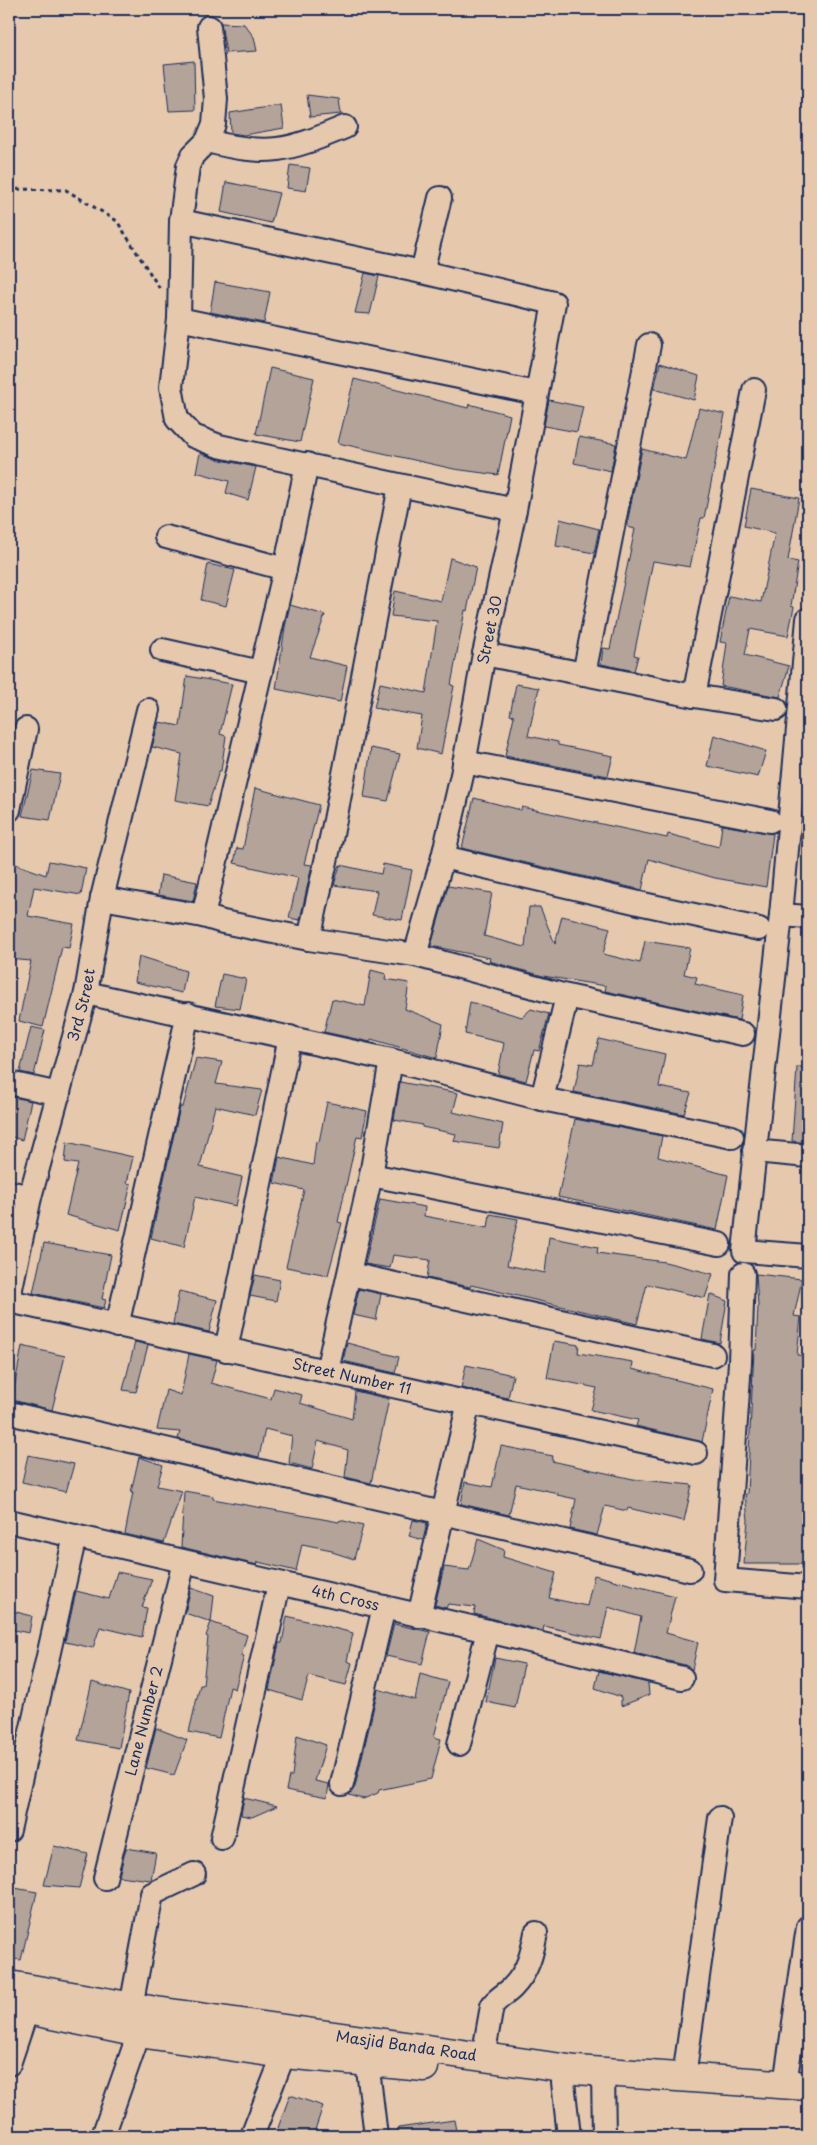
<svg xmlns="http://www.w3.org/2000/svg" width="817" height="2145" font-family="'Playpen Sans',sans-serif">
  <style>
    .building { fill: #b3a399; stroke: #1b2f5e }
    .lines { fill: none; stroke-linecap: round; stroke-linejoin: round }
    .minor-casing { stroke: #1b2f5e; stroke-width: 26 }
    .major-casing { stroke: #1b2f5e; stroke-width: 31 }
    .path { stroke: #1b2f5e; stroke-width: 3; stroke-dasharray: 4 4; stroke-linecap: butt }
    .minor { stroke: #e6c9ad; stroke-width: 22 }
    .major { stroke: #e6c9ad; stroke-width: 28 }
    .labels { text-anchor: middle; stroke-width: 4; stroke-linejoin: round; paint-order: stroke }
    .street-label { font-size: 15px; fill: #1b2f5e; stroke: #e6c9ad }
  </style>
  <rect width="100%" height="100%" fill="#e6c9ad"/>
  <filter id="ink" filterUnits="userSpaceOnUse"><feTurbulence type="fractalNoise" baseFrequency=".02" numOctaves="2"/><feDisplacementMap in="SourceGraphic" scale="10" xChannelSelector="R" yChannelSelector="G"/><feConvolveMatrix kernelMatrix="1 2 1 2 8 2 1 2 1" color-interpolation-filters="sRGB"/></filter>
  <g filter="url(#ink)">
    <!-- building -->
    <path class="building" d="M221,23L244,24L254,37L257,51L226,53Z
      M194,61L195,110L169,111L164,64Z
      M307,95L339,99L341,114L310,117Z
      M281,105L284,128L244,135L231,133L230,113Z
      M290,165L310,168L306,191L287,188Z
      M226,182L279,193L271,223L221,212Z
      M365,273L379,276L370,314L355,313Z
      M215,282L270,292L264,323L210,312Z
      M660,363L699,376L694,400L654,389Z
      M270,368L314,378L300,442L256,434Z
      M354,379L468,408L469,404L510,415L498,475L454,469L338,443Z
      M549,400L583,407L577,432L544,426Z
      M699,408L725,414L704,518H701L690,567L653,561L634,655L638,656L634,671L601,664L603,648L610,649L635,529L628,527V519L642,449L686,460Z
      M579,437L616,444L611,471L574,463Z
      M200,453L216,459L256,467L248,500L226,493L229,481L196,472Z
      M751,489L799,498L788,560L798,562L791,606L794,607L788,636L750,629L745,655L789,666L780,697L721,686L727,643L720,642L729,596L761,602L775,533L744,526Z
      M560,519L599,529L594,553L556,546Z
      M450,558L476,567L467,611L465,610L451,685L454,686L441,754L417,748L422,716L374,708L380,683L426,693L437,621L391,616L395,591L441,601Z
      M208,564L235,570L226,606L201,600Z
      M290,605L325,615L310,657L347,666L340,702L276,689L285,627Z
      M187,676L232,684L220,734L226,736L221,771H219L208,806L175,800L182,754L152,747L159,722L180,726Z
      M516,684L539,688L528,736L558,742V745L613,756L608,776L505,756L514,716L510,715Z
      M714,735L766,751L758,777L707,766Z
      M371,748L400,754L388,801L364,797Z
      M33,770L60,774L50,820L22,816Z
      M255,788L319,805L304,864L312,865L300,920L289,918L298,878L234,863L237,848L243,849Z
      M474,798L521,810L522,807L667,838L668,834L719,847L722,825L773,834L766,887L715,878L649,859L642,890L462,848Z
      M49,861L86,868L81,895L34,887L28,916L74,924L69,948L62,947L43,1027L19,1021L31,961L9,959V884L13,863L46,875Z
      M383,864L412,870L402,920L372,915L377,891L334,885L340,865L381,874Z
      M161,875L197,882L193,901L158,895Z
      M448,886L492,893L484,936L525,947L529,907H540L555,944L562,916L610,928L603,954L640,963L645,941L690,948L684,974L697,977L695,984L743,995L739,1020L605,991L606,986L543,976L489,961L490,958L431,946Z
      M139,956L186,971L182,993L135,982Z
      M371,970L386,974L385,979L409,983L405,1009L443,1024L437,1058L371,1039L370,1042L324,1032L332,999L365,1006Z
      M222,974L246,979L240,1009L215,1006Z
      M470,1002L522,1017L531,1009L549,1014L539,1051L534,1050L526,1081L498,1074L504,1043L465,1034Z
      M31,1027L45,1030L34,1075L20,1072Z
      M599,1039L665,1054L659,1087L691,1093L684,1114L574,1092L580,1063L593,1065Z
      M196,1058L222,1062L216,1084L262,1090L255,1115L215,1106L200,1167L242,1177L236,1206L195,1197L184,1247L151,1238L180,1107H183Z
      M797,1067H808V1143L792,1141Z
      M400,1082L458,1093L453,1112L503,1124L499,1148L454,1141L456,1134L422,1127L423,1125L394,1120Z
      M9,1096L31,1101L22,1140L9,1136L11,1109H9Z
      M327,1102L367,1111L362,1137L357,1136L338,1222L342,1223L328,1275L286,1267L304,1190L274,1183L279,1157L313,1165L316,1141L319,1142Z
      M575,1119L662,1136L658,1157L728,1175L717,1230L558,1197Z
      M67,1142L133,1157L127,1183L131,1184L120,1230L66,1215L78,1164L65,1162Z
      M380,1199L425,1207L424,1216L488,1228L490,1214L518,1219L507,1265L545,1273L549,1237L598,1247L597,1253L665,1262L713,1274L705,1298L647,1284L637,1324L471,1285L470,1287L427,1278L430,1260L393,1255L390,1268L365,1264Z
      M44,1243L111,1255L102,1299L106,1300L104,1308L33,1293Z
      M756,1274L802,1279L794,1316L801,1317L797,1355L808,1356V1564H744L748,1520L745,1494H747L754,1350H756L758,1306Z
      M255,1275L280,1280L276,1301L250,1296Z
      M359,1289L381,1294L376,1320L353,1315Z
      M179,1291L217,1300L209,1332L173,1324Z
      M710,1294L727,1301L720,1343L702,1339Z
      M554,1341L579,1345L578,1353L633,1362L632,1369L713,1389L702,1442L636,1426L638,1420L591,1410L597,1388L547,1378Z
      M135,1342L148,1345L136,1392L123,1390Z
      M347,1343L399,1357L395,1373L343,1361Z
      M22,1346L65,1356L52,1410L12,1400Z
      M189,1354L217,1360L211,1383L271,1399L274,1388L302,1395L300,1403L352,1419L355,1391L389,1399L371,1483L345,1477L348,1450L318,1441L312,1469L289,1463L292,1436L265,1429L259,1457L178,1439L180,1432L157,1430L166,1390L181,1395Z
      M466,1365L513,1375L508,1398L461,1388Z
      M501,1446L553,1456L552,1461L633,1479L692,1485L684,1521L628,1508L627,1511L605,1506L597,1535L570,1529L576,1499L557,1495L558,1493L516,1484L509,1515L461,1504L465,1482L492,1487Z
      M28,1455L74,1464L66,1492L22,1482Z
      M139,1457L163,1465L157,1486L182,1491L164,1543L125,1534L133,1492H131Z
      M184,1491L213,1496V1499L339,1522L340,1520L363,1526L354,1559L332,1552V1550L302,1544L296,1571L258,1562L257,1565L181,1547Z
      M413,1520L427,1523L423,1540L409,1536Z
      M478,1539L504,1550L503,1557L556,1573L549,1598L587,1606L594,1575L675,1596L666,1633L698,1642L692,1670L685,1665L634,1653L641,1617L608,1607L601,1639L544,1626L543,1631L474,1614L475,1607L448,1604L446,1608L435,1605L444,1567L469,1570Z
      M117,1572L152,1579L142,1607L147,1608L142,1637L100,1627L93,1648L65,1642L76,1591L109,1599Z
      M191,1588L214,1596L211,1622L185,1613Z
      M9,1610L32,1616L29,1633L9,1629Z
      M287,1616L353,1633L347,1661L352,1663L346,1685L309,1676L302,1700L269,1690L279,1643H282Z
      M211,1622L247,1635L241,1656H244L235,1689L230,1687L219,1738L189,1732L200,1685H203L208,1637L206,1636Z
      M394,1624L430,1632L422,1664L386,1656Z
      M495,1658L524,1664L515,1708L486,1702Z
      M599,1671L648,1683L649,1695L621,1706V1697L595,1688Z
      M420,1674L448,1682L434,1737L441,1739L431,1779L379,1790L378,1793L363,1799L349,1795L355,1787L378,1689L415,1700Z
      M92,1682L129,1693L119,1748L78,1740Z
      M156,1728L187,1740L174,1775L146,1768Z
      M297,1735L326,1745L315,1781L329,1784L327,1798L286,1790L289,1776H292Z
      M244,1798L277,1806L252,1817L241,1815Z
      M54,1846L88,1854L79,1888L44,1885Z
      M126,1848L156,1853L151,1880L119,1876Z
      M9,1887L37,1892L21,1960L9,1958Z
      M290,2095L323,2106L313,2136H275Z
      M454,2120L457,2136H398V2128Z"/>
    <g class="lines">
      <defs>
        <g id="minor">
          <path d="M209,27L216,99L214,124L207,141L193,155L188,166L181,221L179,319L171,387L177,419L193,436L219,446L515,510"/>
          <path d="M207,141C269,157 287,151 345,127"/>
          <path d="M181,221L422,272L554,303L515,510L484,654L462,775L443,857L415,955"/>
          <path d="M422,272L440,198"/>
          <path d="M179,319L536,393"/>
          <path d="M307,464L285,569L203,916L223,922L309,939L415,955L567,996L542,1099"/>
          <path d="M166,537L285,569"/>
          <path d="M808,619L781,915L744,1251L808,1256"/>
          <path d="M162,650L261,672"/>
          <path d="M484,654L694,696L776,709"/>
          <path d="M584,674L649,345"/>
          <path d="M694,696L754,390"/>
          <path d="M464,762L770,821"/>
          <path d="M9,810L26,729"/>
          <path d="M443,857L643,904L759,929"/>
          <path d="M102,898L203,916"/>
          <path d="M781,915L808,917"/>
          <path d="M309,939L335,820L400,486"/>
          <path d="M86,993L391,1060L542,1099L732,1137"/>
          <path d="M567,996L743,1034"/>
          <path d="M9,1083L59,1094"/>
          <path d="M754,1151L808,1156"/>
          <path d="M371,1175L719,1244"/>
          <path d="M9,1192L30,1197"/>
          <path d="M350,1274L713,1355"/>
          <path d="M743,1274L740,1362L725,1580L808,1587"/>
          <path id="s1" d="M9,1298L30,1197L86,993L102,898L148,710"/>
          <path id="s2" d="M9,1301L696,1453"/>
          <path d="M117,1326L188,1014"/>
          <path d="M226,1350L290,1037"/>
          <path d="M327,1371L371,1175L391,1060"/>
          <path d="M9,1413L690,1570"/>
          <path id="s3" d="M9,1521L488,1631L682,1678"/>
          <path d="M419,1616L469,1402"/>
          <path d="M459,1744L488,1631"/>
          <path d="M342,1784L384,1607"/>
          <path d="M9,1830L75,1536"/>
          <path d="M222,1838L279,1584"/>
          <path id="s4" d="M105,1878L184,1562"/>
          <path d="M131,2007L152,1894L194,1874"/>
          <path d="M483,2057L492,2006C497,1998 505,1995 512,1988C528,1972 532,1954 536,1933"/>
          <path d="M367,2061L376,2136"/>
          <path d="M9,2064L27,2010"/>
          <path d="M603,2072L604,2136"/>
          <path d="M684,2077L720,1818"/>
          <path d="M563,2082L569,2136"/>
          <path d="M785,2084L808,1927"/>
          <path d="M103,2136L139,2033"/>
          <path d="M252,2136L284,2054"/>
        </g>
        <g id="major">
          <path id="s5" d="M9,1985L156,2011L576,2070L808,2086"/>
          <path d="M9,2006L139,2033L284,2054L424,2067"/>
        </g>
      </defs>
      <!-- minor casing -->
      <use href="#minor" class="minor-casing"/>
      <!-- major casing -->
      <use href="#major" class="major-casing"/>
      <!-- path -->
      <path class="path" d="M9,189L66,190L117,221L160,289"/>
      <!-- minor -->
      <use href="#minor" class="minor"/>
      <!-- major -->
      <use href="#major" class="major"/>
    </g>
  </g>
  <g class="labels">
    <!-- street labels -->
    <g class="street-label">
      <text transform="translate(490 630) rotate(-78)" y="5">Street 30</text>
      <text dy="5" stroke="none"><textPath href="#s1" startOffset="302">3rd Street</textPath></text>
      <text dy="5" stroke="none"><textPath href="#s2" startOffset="351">Street Number 11</textPath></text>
      <text dy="5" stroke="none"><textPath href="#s3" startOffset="345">4th Cross</textPath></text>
      <text dy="5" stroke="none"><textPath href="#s4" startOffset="162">Lane Number 2</textPath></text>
      <text dy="5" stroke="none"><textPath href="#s5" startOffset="402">Masjid Banda Road</textPath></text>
    </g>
  </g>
  <!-- margin -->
  <rect width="817" height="2145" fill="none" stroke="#e6c9ad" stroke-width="30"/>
  <rect x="15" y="15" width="787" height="2115" fill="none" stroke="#1b2f5e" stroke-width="2" filter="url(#ink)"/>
</svg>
